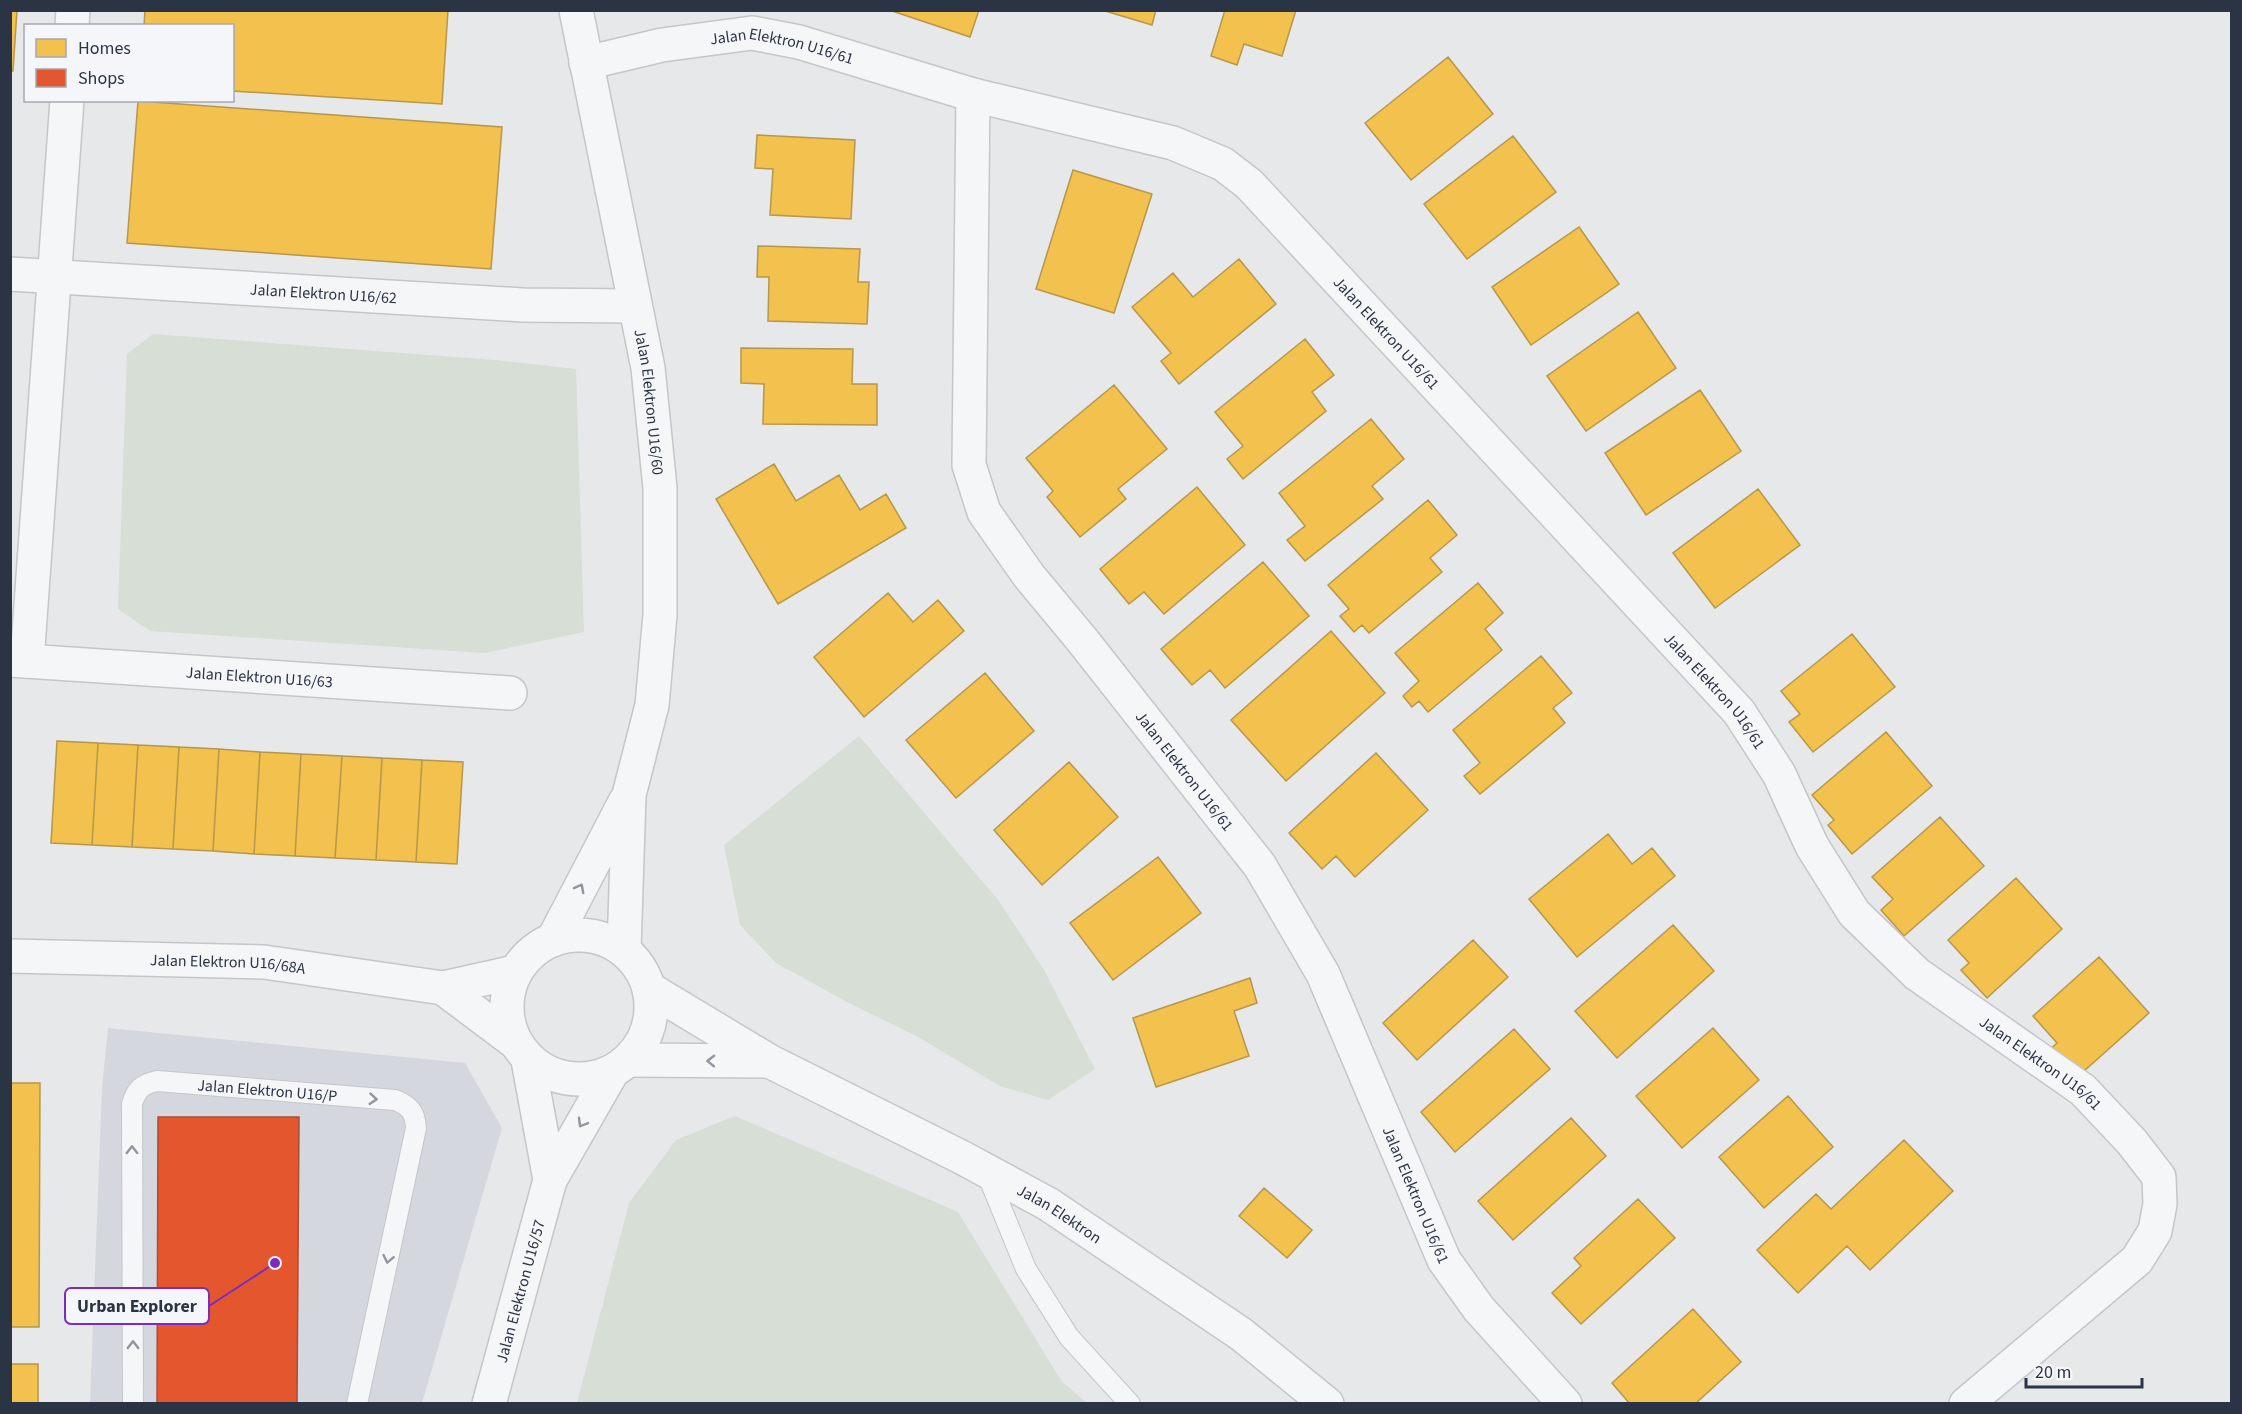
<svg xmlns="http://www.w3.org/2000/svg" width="2242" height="1414" font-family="'Source Sans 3',sans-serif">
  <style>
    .built { fill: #d4d7dd }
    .green { fill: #d6ded6 }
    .homes { fill: #f2c14e; stroke: #b6974b; stroke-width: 1.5 }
    .shops { fill: #e4572e; stroke: #ac4c35; stroke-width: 1.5 }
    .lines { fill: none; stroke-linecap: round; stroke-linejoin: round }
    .service-casing { stroke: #c4c6c8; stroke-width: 22 }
    .minor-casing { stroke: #c4c6c8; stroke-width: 36 }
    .tertiary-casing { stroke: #c4c6c8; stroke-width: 36 }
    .service { stroke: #f5f6f7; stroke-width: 20 }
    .minor { stroke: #f5f6f7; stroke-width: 33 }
    .tertiary { stroke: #f5f6f7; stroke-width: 33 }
    .oneway { stroke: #90959e }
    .labels { text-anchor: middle; stroke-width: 6; stroke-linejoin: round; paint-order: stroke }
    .street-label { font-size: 16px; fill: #2b3445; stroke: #f4f6f9 }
    .leader { fill: none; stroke: #7b2cbf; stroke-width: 2 }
    .callout-dot { fill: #7b2cbf; stroke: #f4f6f9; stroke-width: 2 }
    .callout { fill: #f4f6f9; stroke: #7b2cbf; stroke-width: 2 }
    .callout-label { font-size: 18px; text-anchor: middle; font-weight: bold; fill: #2b3445 }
  </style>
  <rect width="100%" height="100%" fill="#e6e8ea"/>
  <!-- built -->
  <path class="built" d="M108,1028L465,1063L502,1128L422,1403L90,1404L102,1088Z"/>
  <!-- green -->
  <path class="green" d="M153,334L494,360L576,369L584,632L485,653L150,631L118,609L127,354Z
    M859,736L999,901L1044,970L1095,1069L1048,1100L1000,1086L920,1038L847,1002L776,963L740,925L724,845Z
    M735,1116L958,1212L1062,1382L1087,1403H577L629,1203L676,1140Z"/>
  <!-- homes -->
  <path class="homes" d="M10,10H17L13,71H10Z
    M145,10H448L442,104L232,91V26H144Z
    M889,10H979L970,37Z
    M1102,10H1156L1152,25Z
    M1225,10H1296L1282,56L1244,44L1237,65L1211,56Z
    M1448,57L1493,114L1411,180L1365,123Z
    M138,101L502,127L491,269L127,243Z
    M757,135L855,140L851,219L770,215L773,169L755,168Z
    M1513,136L1556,192L1467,259L1424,204Z
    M1073,170L1152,194L1114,313L1036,289Z
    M1579,227L1619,284L1531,345L1492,287Z
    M758,246L860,249L858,282H869L867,324L768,321L769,277H757Z
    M1239,259L1276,304L1179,384L1161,361L1171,353L1132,307L1173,273L1193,297Z
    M1638,312L1676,368L1586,431L1547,376Z
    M1305,339L1334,375L1312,392L1326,411L1243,479L1227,459L1243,446L1215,412Z
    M741,348L853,349L852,384H877V425L763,424L764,384L741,383Z
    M1114,385L1167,449L1118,489L1126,499L1080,537L1047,497L1053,491L1026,458Z
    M1700,390L1741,451L1646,515L1605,453Z
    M1371,419L1404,459L1372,486L1383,499L1305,561L1287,540L1305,526L1279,493Z
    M774,464L796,501L839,475L860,510L886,494L906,528L778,604L716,499Z
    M1197,487L1245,545L1164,614L1144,592L1129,604L1100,569Z
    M1758,489L1800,545L1715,608L1673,553Z
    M1428,500L1457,535L1430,558L1442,572L1369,633L1362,625L1354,632L1340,616L1349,609L1328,585Z
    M1263,562L1309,616L1225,688L1210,670L1192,685L1161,649Z
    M1478,583L1503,613L1485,629L1502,650L1428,712L1419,701L1412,707L1403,696L1419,681L1395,653Z
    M888,593L913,622L938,600L964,631L864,717L814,657Z
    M1331,631L1385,693L1286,781L1231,720Z
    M1852,634L1895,687L1813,752L1789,722L1800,714L1781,691Z
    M1541,656L1572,693L1553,708L1565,723L1480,794L1464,776L1480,763L1453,730Z
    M985,673L1034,731L956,798L906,740Z
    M1886,732L1932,786L1852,854L1828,825L1834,820L1812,795Z
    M57,741L98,743L92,845L51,843Z
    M98,743L138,745L132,847L92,845Z
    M138,745L179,747L173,849L132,847Z
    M179,747L219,749L213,851L173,849Z
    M219,749L260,752L254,854L213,851Z
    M260,752L301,754L295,856L254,854Z
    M1376,753L1428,810L1355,877L1336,856L1322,869L1289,833Z
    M301,754L342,756L335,858L295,856Z
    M342,756L382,758L376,860L335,858Z
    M382,758L422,760L416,862L376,860Z
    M422,760L463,762L457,864L416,862Z
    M1069,762L1118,817L1042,885L994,830Z
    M1940,817L1984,866L1904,936L1881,910L1893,899L1872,877Z
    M1608,834L1632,864L1652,848L1675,876L1577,957L1529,899Z
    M1158,857L1201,913L1113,980L1070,923Z
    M2016,878L2062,929L1987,998L1961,970L1969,963L1948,940Z
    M1673,925L1714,971L1617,1058L1575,1011Z
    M1473,940L1508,977L1417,1060L1383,1023Z
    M2099,957L2149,1013L2074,1080L2048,1051L2057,1043L2033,1016Z
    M1250,978L1257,1003L1234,1011L1249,1056L1156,1087L1133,1018Z
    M1713,1028L1759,1080L1682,1148L1636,1096Z
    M1514,1029L1550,1069L1455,1152L1421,1112Z
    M10,1083H40L39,1327H10Z
    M1788,1096L1833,1147L1764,1208L1719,1157Z
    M1571,1118L1606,1156L1513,1240L1478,1201Z
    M1904,1140L1953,1191L1870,1270L1847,1246L1798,1293L1757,1250L1816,1194L1831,1209Z
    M1264,1188L1312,1230L1287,1258L1239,1216Z
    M1638,1199L1675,1238L1581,1324L1552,1293L1581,1266L1574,1258Z
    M1693,1309L1741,1362L1695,1404H1630L1612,1383Z
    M10,1364H38V1404H10Z"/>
  <!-- shops -->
  <path class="shops" d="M158,1117H299L297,1404H157Z"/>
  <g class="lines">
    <defs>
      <g id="service">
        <path d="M986,1171L1026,1269L1069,1337L1130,1404"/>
        <path id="s1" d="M133,1404L132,1104C136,1090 142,1084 157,1081L395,1100C410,1106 415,1112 416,1128L357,1404"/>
      </g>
      <g id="minor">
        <path id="s2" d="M576,10L648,368L660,488V615L652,705L629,795L624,950"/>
        <path d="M72,26L73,10"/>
        <path id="s3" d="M586,63L662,45L752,33L799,42L973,95L1173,143L1223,164L1249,184L1739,712L1779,774L1812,846L1854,913L1917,974L2083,1090L2132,1142L2159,1177L2160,1204L2155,1231L2137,1260L1966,1404"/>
        <path id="s4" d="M973,95L969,465L984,512L1029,576L1083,641L1260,866L1323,974L1444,1260L1479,1309L1565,1404"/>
        <path id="s5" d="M10,274L523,305L635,306"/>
        <path id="s6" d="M10,660L510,693"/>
        <path d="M27,661L67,100"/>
        <path d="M553,940L625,802"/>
        <path d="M528,1060L550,1180"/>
        <path id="s7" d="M489,1404L550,1180L612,1072"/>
      </g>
      <g id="tertiary">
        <circle cx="579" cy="1007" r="72"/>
        <path id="s8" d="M10,956L264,962L443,988L515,972"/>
        <path d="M443,988L515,1042"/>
        <path id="s9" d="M651,990L769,1061L963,1158L1048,1204L1241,1334L1327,1404"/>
        <path d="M630,1060L767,1061"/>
      </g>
    </defs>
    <!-- service casing -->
    <use href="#service" class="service-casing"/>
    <!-- minor casing -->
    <use href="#minor" class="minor-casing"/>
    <!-- tertiary casing -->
    <use href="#tertiary" class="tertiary-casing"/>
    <!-- service -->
    <use href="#service" class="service"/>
    <!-- minor -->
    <use href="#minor" class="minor"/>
    <!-- tertiary -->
    <use href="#tertiary" class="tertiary"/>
  </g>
  <!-- one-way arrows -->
  <defs><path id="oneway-chevron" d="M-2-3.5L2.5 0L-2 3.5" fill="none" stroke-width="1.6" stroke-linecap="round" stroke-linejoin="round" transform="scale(1.5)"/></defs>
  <g class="oneway">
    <use href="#oneway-chevron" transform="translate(580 888) rotate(-62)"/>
    <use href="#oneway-chevron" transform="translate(711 1061) rotate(-179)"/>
    <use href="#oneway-chevron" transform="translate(373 1099) rotate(5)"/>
    <use href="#oneway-chevron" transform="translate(582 1123) rotate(120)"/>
    <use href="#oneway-chevron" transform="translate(132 1150) rotate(-90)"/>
    <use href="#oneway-chevron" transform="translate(388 1259) rotate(102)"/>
    <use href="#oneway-chevron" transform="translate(133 1345) rotate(-90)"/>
  </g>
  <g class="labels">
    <!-- street labels -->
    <g class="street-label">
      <text dy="6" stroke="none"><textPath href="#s3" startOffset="200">Jalan Elektron U16/61</textPath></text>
      <text dy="6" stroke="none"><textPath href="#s5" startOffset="314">Jalan Elektron U16/62</textPath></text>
      <text dy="6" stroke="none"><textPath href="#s3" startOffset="894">Jalan Elektron U16/61</textPath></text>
      <text dy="6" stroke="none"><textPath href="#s2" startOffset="399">Jalan Elektron U16/60</textPath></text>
      <text dy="6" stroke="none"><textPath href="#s6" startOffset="250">Jalan Elektron U16/63</textPath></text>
      <text dy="6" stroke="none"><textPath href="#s3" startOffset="1380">Jalan Elektron U16/61</textPath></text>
      <text dy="6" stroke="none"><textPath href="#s4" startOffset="747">Jalan Elektron U16/61</textPath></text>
      <text dy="6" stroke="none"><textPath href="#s8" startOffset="218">Jalan Elektron U16/68A</textPath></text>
      <text dy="6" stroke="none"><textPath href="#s3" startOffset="1884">Jalan Elektron U16/61</textPath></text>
      <text dy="6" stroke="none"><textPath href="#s1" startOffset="447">Jalan Elektron U16/P</textPath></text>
      <text dy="6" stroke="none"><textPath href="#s4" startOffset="1233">Jalan Elektron U16/61</textPath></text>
      <text dy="6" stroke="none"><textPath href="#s9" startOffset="466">Jalan Elektron</textPath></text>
      <text dy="6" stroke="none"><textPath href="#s7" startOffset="117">Jalan Elektron U16/57</textPath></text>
    </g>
  </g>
  <!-- callouts -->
  <path class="leader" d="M275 1263L209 1306"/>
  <circle class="callout-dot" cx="275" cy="1263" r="6"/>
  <rect class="callout" x="65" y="1288" width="144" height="36" rx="6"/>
  <g class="callout-label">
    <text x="137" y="1312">Urban Explorer</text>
  </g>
  <!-- border -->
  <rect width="2242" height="1414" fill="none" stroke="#2b3445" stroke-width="24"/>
  <!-- legend -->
  <rect x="24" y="24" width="210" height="78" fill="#f4f6f9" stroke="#a4a8b1" stroke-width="1.5"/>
  <rect x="36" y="39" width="30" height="18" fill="#f2c14e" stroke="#a4a8b1" stroke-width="1.5"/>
  <text x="78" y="54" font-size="18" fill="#2b3445">Homes</text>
  <rect x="36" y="69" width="30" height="18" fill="#e4572e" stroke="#a4a8b1" stroke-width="1.5"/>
  <text x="78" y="84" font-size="18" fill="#2b3445">Shops</text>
  <!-- scale -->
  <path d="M2026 1378v9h116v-9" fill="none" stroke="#2b3445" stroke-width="3"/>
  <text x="2035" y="1378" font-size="18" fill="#2b3445" stroke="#f4f6f9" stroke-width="4.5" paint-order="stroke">20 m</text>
</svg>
